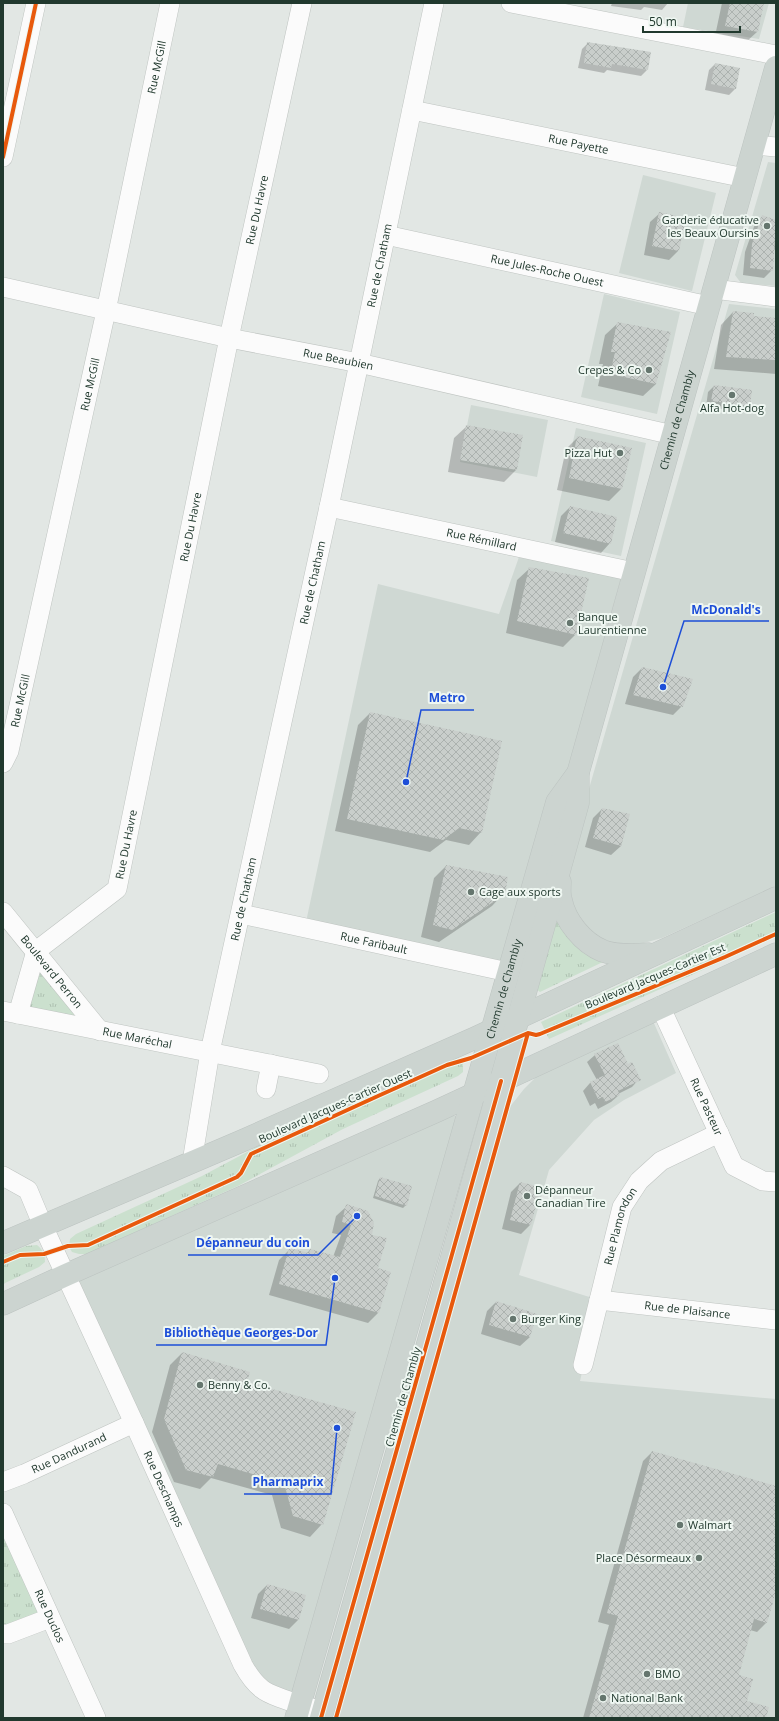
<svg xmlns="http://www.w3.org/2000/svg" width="779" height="1721" font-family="'Open Sans',sans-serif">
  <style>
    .built { fill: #cfd8d3 }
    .grass { fill: url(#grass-tufts) }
    .shadow { fill: #0003 }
    .building { fill: url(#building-cross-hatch) }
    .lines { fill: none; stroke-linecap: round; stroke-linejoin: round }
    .minor-casing { stroke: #bfc4c1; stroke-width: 20 }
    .major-casing { stroke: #bcc3c0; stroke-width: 23 }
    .minor { stroke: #fbfbfb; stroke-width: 19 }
    .major { stroke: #ccd4d0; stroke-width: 22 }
    .cycleway-casing { stroke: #eff7f2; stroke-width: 6 }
    .cycleway { stroke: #e8590c; stroke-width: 4 }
    .poi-dot { fill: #65766e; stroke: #eff7f2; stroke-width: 1.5 }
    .labels { text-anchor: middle; stroke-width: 4; stroke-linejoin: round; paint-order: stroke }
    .street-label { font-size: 11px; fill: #21392e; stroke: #eff7f2 }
    .poi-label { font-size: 11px; fill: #21392e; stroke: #eff7f2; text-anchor: start }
    .leader { fill: none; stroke: #1d4ed8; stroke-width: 1.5 }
    .callout-dot { fill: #1d4ed8; stroke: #eff7f2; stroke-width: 1.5 }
    .callout-label { font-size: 12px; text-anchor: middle; font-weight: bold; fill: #1d4ed8; stroke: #eff7f2; stroke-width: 4; stroke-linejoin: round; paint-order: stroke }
  </style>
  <defs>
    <pattern id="grass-tufts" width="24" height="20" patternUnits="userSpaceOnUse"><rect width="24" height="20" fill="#cbe0ce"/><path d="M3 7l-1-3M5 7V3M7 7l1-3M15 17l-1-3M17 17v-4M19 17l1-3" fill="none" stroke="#aec1b1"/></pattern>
    <pattern id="building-cross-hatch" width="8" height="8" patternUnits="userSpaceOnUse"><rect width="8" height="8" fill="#c9cecb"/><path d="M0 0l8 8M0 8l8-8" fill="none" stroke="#acb2af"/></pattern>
  </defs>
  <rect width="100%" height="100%" fill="#e2e7e4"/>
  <!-- built -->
  <path class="built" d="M688,3H769L759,39L683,27Z
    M768,162L776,163V286L741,283L735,275Z
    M643,175L716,193L692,291L619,273Z
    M604,294L680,312L657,414L581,397Z
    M729,304L776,309V886L662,938L629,947L608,944L589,935L565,900L569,858Z
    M471,405L548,420L537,477L460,462Z
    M576,428L646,443L621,556L551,541Z
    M519,557L621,578L567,773L500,966L306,922L378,584L499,614Z
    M653,1021L676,1073L624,1100L594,1120L549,1170L519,1275L599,1300L580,1381L776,1399V1718H321L498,1122L524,1089L545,1068Z
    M437,1111L456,1116L464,1127L302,1697L262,1690L66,1275Z"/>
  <!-- grass -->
  <path class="grass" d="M556,907L605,961L540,992L535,988Z
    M776,912V937L549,1039L541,1022Z
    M36,951L100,1031L18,1014Z
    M456,1058L463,1062V1072L458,1076L343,1129L238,1186L87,1254H79L72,1252L69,1247L70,1239L76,1234L202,1176L277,1136Z
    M37,1245C43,1250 45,1254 45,1262L39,1267L3,1284V1256L26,1246Z
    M3,1513L50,1618L3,1634Z"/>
  <!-- shadow -->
  <path class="shadow" d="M612,3H668L662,10L644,7L641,10L611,6Z
    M722,3H763L757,32L746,42L715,36Z
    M588,43L647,70L641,76L607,70L604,73L578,68L582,49Z
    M715,64L739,69L735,89L729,95L705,90L709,70Z
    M660,213L684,219L678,251L669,260L644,255L650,222Z
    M762,217L776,221V218V250L773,249L772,270L764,278L743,275L745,252L755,224Z
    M733,312L753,317L776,319V374L714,369L721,325Z
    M618,323L656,384L643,396L598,386L603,364H599L605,335Z
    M714,386L751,391L749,406L743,412L706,407L708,392Z
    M467,426L522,436L516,470L504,482L448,472L454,438Z
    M578,437L630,449L621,489L609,501L557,490L566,449Z
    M570,507L610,543L601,553L555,542L561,516Z
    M530,568L575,635L563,647L506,633L517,580Z
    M642,668L682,706L673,715L625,704L633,677Z
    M370,713L481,832L469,845L446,840L430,852L335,831L358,725Z
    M602,809L629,815L621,846L611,855L585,847L593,818Z
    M446,866L504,893L492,906L439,942L421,937L434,878Z
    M595,1055L628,1065L639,1079L632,1087L618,1094L619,1095L611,1102L598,1109L595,1103L590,1106L583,1091L590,1083L597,1080L587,1062Z
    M380,1178L406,1205L403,1208L373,1198L378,1181Z
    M520,1183L540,1188L530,1225L521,1234L502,1229L511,1192Z
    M347,1206L371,1235L377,1269L378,1313L368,1323L269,1295L279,1260L290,1249L306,1254L310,1250L333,1257L341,1235L332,1233L336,1216Z
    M496,1302L530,1337L520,1346L481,1334L487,1311Z
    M182,1353L246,1383L322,1524L310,1537L281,1528L272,1495L211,1478L200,1489L174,1482L152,1432L170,1365Z
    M652,1452L776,1487V1588L766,1623L757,1632L750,1630L737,1675L746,1701L765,1718H583L609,1625L598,1622L643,1461Z
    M267,1585L305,1596L298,1620L289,1629L251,1618L258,1594Z"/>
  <!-- building -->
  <path class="building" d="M730,3H764L758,32L725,26Z
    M587,42L651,52L648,70L612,64L611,68L584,63Z
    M715,63L740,68L736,89L711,84Z
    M659,212L686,218L679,251L652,246Z
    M762,215L776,220L773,271L750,268L752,244Z
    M733,311L754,313V316L776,318L775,360L726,357Z
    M617,322L671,332L656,384L610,374L615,352H611Z
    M714,385L752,390L750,406L711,401Z
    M466,425L523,435L517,470L460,460Z
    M577,436L632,448L622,489L569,478Z
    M570,506L617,517L611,544L563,533Z
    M529,567L589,578L576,635L517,621Z
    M642,667L693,679L683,707L633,695Z
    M370,712L502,741L482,833L459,828L443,840L347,819Z
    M602,808L630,814L621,846L593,838Z
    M446,865L508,877L505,894L452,930L433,925Z
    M618,1043L628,1064L632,1062L641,1080L618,1091L620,1095L605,1102L603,1097L598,1099L590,1082L605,1075L594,1054Z
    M380,1177L412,1186L407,1206L375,1196Z
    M520,1182L541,1187L531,1225L510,1220Z
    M346,1204L368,1211L374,1223L372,1235L387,1238L378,1268L391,1272L379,1313L279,1284L289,1248L309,1253L310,1249L340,1257L351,1225L342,1222Z
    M496,1301L537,1314L530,1337L489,1325Z
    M182,1352L250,1372L247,1382L356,1412L323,1525L293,1516L284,1483L218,1464L213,1477L186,1470L164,1419Z
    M652,1451L776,1486V1592L767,1623L754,1619L739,1675L753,1679L747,1701L769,1707L766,1718H589L618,1616L607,1613Z
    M267,1584L306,1595L299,1620L260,1609Z"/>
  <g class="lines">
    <defs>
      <g id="minor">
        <path d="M511,3L776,55"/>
        <path id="s1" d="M412,110L745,178"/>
        <path d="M754,145L776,147"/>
        <path d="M3,157L36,3"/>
        <path id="s2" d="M386,235L709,306"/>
        <path id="s3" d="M3,287L229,338L359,363L673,435"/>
        <path d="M714,289L776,297"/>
        <path id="s4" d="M329,507L634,572"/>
        <path id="s5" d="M3,763L9,751L106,311L170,3"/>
        <path id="s6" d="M3,912L100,1031"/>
        <path id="s7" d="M241,914L508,972"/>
        <path id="s8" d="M660,1006L734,1166L763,1181L776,1182"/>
        <path id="s9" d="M3,1011L319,1074"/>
        <path id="s10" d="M18,1014L36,951L117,889L229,338L302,3"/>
        <path d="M266,1089L271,1064"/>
        <path id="s11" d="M192,1162L210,1052L329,507L434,3"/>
        <path id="s12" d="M3,1176L28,1190L43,1226L134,1423L243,1665C248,1674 254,1683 262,1689C273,1698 308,1706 323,1712"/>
        <path id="s13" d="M599,1300L776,1320"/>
        <path id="s14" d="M583,1365L622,1207L639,1181L661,1161L719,1133"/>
        <path id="s15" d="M3,1482L24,1474L134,1423"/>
        <path id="s16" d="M3,1513L96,1718"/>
        <path d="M3,1634H8L50,1618"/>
      </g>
      <g id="major">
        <path d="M560,882C560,887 559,894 561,900C565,921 583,943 603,951C617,956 634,955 649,954"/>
        <path d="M3,1243L244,1140L475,1038L776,898"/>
        <path d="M3,1304L66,1275L437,1111L776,954"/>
        <path id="s17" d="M296,1718L557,802L578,773"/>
        <path id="s18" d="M321,1718L426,1350L578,803V773L776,67"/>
      </g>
    </defs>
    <!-- minor casing -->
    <use href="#minor" class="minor-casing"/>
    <!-- major casing -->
    <use href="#major" class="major-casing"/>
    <!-- minor -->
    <use href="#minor" class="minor"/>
    <!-- major -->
    <use href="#major" class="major"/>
    <defs>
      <path id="cycleway" d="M3,157L36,3
        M3,1262L20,1255L44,1254L68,1246L88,1245L237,1177L241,1173L251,1154L378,1096L447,1065L471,1058L528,1033L536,1035L540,1034L725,957L776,934
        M321,1718L501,1081
        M336,1718L528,1033"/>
    </defs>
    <!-- cycleway casing -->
    <use href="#cycleway" class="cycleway-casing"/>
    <!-- cycleway -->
    <use href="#cycleway" class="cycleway"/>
  </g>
  <!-- markers -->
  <g class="poi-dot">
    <circle cx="767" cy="226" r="4"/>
    <circle cx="649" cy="370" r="4"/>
    <circle cx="732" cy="395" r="4"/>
    <circle cx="620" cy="453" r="4"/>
    <circle cx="570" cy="623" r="4"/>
    <circle cx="471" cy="892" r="4"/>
    <circle cx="527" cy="1196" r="4"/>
    <circle cx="513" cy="1319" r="4"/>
    <circle cx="200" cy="1385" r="4"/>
    <circle cx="680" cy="1525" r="4"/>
    <circle cx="699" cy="1558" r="4"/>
    <circle cx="647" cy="1674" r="4"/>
    <circle cx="603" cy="1698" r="4"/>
  </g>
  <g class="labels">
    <!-- street labels -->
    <g class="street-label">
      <text dy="4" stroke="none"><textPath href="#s5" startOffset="713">Rue McGill</textPath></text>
      <text dy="4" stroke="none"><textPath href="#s1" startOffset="170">Rue Payette</textPath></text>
      <text dy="4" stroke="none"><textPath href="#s10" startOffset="861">Rue Du Havre</textPath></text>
      <text dy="4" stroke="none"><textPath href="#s11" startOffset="916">Rue de Chatham</textPath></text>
      <text dy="4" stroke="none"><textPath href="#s2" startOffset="165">Rue Jules-Roche Ouest</textPath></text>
      <text dy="4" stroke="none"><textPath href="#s3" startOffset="343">Rue Beaubien</textPath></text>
      <text dy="4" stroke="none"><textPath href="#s5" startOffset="389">Rue McGill</textPath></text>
      <text dy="4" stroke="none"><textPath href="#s18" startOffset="1347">Chemin de Chambly</textPath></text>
      <text dy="4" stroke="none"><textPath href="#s10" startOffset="537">Rue Du Havre</textPath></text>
      <text dy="4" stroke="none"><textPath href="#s4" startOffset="156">Rue Rémillard</textPath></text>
      <text dy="4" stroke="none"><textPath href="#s11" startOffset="592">Rue de Chatham</textPath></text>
      <text dy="4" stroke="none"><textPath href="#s5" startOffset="65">Rue McGill</textPath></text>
      <text dy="4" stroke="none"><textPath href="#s10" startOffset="213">Rue Du Havre</textPath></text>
      <text dy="4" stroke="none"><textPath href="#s11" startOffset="268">Rue de Chatham</textPath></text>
      <text dy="4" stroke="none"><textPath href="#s7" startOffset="136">Rue Faribault</textPath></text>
      <text dy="4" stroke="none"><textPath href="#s6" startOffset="77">Boulevard Perron</textPath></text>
      <text transform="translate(655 976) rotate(-23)" y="4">Boulevard Jacques-Cartier Est</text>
      <text dy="4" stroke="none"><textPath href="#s17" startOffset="758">Chemin de Chambly</textPath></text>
      <text dy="4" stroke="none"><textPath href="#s9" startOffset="137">Rue Maréchal</textPath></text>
      <text transform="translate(335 1106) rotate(-24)" y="4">Boulevard Jacques-Cartier Ouest</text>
      <text dy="4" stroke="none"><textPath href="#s8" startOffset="111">Rue Pasteur</textPath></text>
      <text dy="4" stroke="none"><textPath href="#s14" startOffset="144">Rue Plamondon</textPath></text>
      <text dy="4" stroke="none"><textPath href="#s13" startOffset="89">Rue de Plaisance</textPath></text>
      <text transform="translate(403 1397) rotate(-74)" y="4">Chemin de Chambly</text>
      <text dy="4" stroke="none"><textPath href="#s15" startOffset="72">Rue Dandurand</textPath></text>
      <text dy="4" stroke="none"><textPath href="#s12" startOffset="357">Rue Deschamps</textPath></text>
      <text dy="4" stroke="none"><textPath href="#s16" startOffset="113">Rue Duclos</textPath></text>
    </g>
    <!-- poi labels -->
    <g class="poi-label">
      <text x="759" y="224" text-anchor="end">Garderie éducative<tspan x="759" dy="13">les Beaux Oursins</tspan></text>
      <text x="641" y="374" text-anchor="end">Crepes &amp; Co</text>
      <text x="732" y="412" text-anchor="middle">Alfa Hot-dog</text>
      <text x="612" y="457" text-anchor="end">Pizza Hut</text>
      <text x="578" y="621">Banque<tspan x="578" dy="13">Laurentienne</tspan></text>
      <text x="479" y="896">Cage aux sports</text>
      <text x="535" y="1194">Dépanneur<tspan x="535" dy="13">Canadian Tire</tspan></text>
      <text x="521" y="1323">Burger King</text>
      <text x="208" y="1389">Benny &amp; Co.</text>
      <text x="688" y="1529">Walmart</text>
      <text x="691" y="1562" text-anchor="end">Place Désormeaux</text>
      <text x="655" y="1678">BMO</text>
      <text x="611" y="1702">National Bank</text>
    </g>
  </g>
  <!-- callouts -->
  <path class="leader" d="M663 687L684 621H769M406 782L421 710H474M357 1216L318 1255H188M335 1278L326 1345H156M337 1428L331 1494H244"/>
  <g class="callout-dot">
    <circle cx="663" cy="687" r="4"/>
    <circle cx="406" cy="782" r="4"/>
    <circle cx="357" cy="1216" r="4"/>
    <circle cx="335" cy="1278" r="4"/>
    <circle cx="337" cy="1428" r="4"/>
  </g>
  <g class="callout-label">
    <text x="726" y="614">McDonald's</text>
    <text x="447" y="702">Metro</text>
    <text x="253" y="1247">Dépanneur du coin</text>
    <text x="241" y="1337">Bibliothèque Georges-Dor</text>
    <text x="288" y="1486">Pharmaprix</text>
  </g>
  <!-- border -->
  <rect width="779" height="1721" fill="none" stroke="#21392e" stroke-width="8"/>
  <!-- scale -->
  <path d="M643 26v6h97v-6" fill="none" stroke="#21392e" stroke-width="2"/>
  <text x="649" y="26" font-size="12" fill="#21392e" stroke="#eff7f2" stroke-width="3" paint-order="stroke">50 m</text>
</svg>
